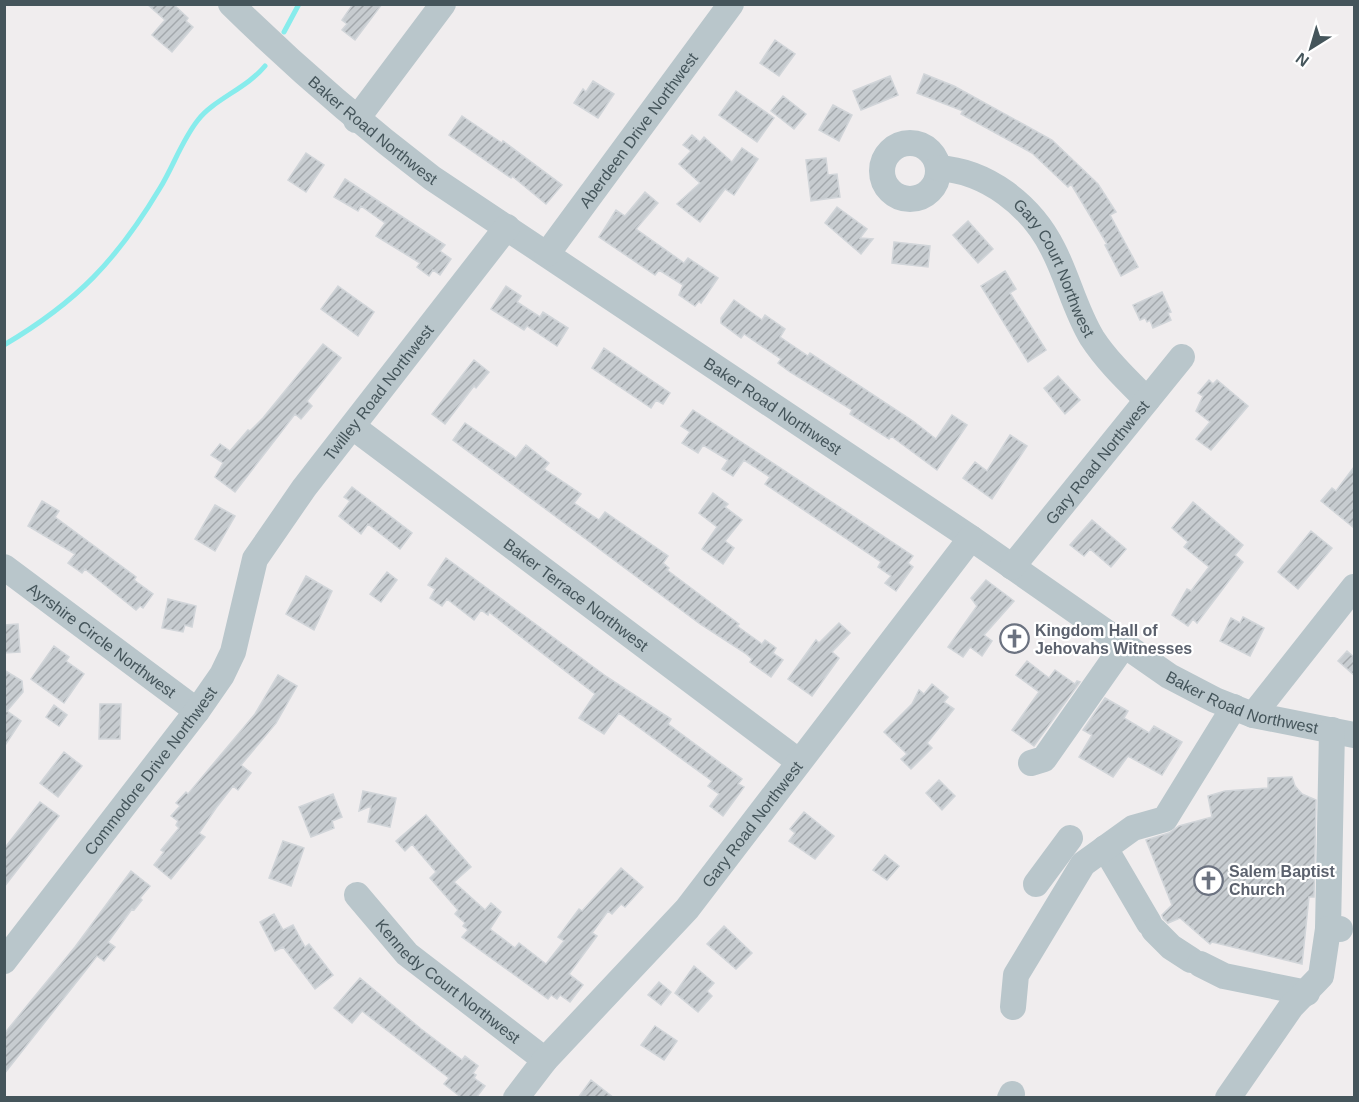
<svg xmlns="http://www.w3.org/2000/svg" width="1359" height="1102" font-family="Helvetica,sans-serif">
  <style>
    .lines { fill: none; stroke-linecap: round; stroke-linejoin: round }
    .stream { stroke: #87ecec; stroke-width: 5 }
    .building { fill: url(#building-hatch); stroke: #d1d5d9; stroke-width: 1.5 }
    .minor { stroke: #b9c6cb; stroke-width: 26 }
    .labels { text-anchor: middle; stroke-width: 4.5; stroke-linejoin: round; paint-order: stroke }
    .street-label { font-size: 16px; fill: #45555b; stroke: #fff }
    .worship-label { font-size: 16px; font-weight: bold; fill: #5b616d; stroke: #fff; text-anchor: start }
  </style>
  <defs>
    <pattern id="building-hatch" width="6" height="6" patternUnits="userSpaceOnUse" patternTransform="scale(1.5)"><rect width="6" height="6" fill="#c7ccd0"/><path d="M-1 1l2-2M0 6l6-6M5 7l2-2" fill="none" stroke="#a3a8ac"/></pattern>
  </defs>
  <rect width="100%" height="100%" fill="#f0edee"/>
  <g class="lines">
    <!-- stream -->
    <path class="stream" d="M284,32L299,4
      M4,345C77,302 117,260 160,188C173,167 182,140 198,120C213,100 247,88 265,66"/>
  </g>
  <!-- building -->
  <path class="building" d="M147,4H173L188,18L186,21L193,27L172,52L152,35L165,20Z
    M353,4H382L355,40L342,30L347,24L342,20Z
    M775,40L795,54L779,76L760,63Z
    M924,74L954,86L1052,140L1098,184L1116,212L1110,215L1138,267L1121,276L1105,245L1107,244L1071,184L1068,187L1032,153L961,114L963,111L917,93Z
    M890,76L898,95L861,110L853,91Z
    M593,81L614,94L598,118L574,103L583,89L586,92Z
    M736,91L774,118L757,142L719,115Z
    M783,96L806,114L794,129L771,111Z
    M833,105L852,115L839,141L819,130Z
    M462,116L502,143L503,141L562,185L546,204L512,176L511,178L449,135Z
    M692,135L700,142L704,137L732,162L742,148L758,159L734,195L725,189L700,222L677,204L700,183L679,164L691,151L683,145Z
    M306,153L324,165L306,192L288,180Z
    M826,158L828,175L837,174L840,197L811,201L806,160Z
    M345,179L445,245L440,251L451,259L440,275L433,270L429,276L417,267L420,263L376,236L385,223L361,206L358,211L334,197Z
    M645,192L658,203L636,229L684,263L688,258L718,278L701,303L699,301L695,306L679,295L683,285L659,270L655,275L599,237L616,210L625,216Z
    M837,207L867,229L860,238L873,239L861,254L825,223Z
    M968,221L993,249L978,263L953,235Z
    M894,242L930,246L928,267L892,263Z
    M1005,271L1016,289L1010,293L1046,350L1028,362L981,286Z
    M338,286L374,312L358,336L321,309Z
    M506,286L521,296L517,302L540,317L543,312L568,328L557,346L527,326L524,330L491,309Z
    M1162,292L1171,312L1168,313L1171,320L1153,328L1150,320L1147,322L1145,318L1140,320L1133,305Z
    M734,300L762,320L765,315L785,329L780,337L808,356L810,353L913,421L936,439L952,415L967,425L937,470L891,436L889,439L850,414L852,410L790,372L778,363L781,359L744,334L741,338L721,323V318Z
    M323,344L341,358L307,401L312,406L301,419L295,414L235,492L215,477L223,463L211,455L220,444L230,451L248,430L250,431L263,418Z
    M604,348L670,393L663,404L656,400L651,408L592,368Z
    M474,360L489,372L476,388L474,386L445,424L432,414Z
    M1058,376L1080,400L1065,414L1044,388Z
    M1209,380L1213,384L1217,380L1248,406L1211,450L1196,439L1210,422L1196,411L1203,396L1198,393Z
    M693,410L913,556L908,563L913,567L896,591L885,583L891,576L878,567L881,562L765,484L770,477L744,460L733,476L722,469L728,460L703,445L698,453L682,443L690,432L681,426Z
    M465,423L516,458L526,445L549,463L544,469L581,494L574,503L599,520L605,512L668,556L663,563L669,568L667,570L739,624L737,626L762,644L765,640L776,648L773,653L783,660L771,677L750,662L752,659L745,653L700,624L453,440Z
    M1010,435L1027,446L992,499L963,478L975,462L987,471Z
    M1354,467V528L1321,501L1332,488L1336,491Z
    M352,487L412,533L400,549L368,524L361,534L339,516L350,501L344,497Z
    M713,493L728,504L725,507L742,520L725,541L734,548L723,564L702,549L717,527L699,513Z
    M42,501L59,511L55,517L136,577L134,580L153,594L143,608L140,606L136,610L85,569L82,573L68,563L75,554L28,526Z
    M1193,502L1243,545L1235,555L1243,562L1197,623L1193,619L1188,626L1172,615L1187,589L1191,591L1209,567L1184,547L1188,542L1172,528Z
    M215,505L235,516L215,551L195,539Z
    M1092,520L1126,549L1111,567L1090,549L1084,556L1070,545Z
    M1311,531L1332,548L1298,589L1278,572Z
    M446,558L607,677L671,719L668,724L742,779L738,784L744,787L723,816L710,806L719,794L708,786L712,781L619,713L604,734L579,718L595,694L489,612L488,615L481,610L474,620L447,599L442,606L430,598L435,589L428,585Z
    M387,572L397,580L381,602L370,594Z
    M306,576L332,591L314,630L286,614Z
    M986,580L1014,601L984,635L992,641L982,656L970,647L963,657L948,647L977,606L971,598Z
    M168,599L196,606L192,627L185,625L183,632L162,628Z
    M1243,617L1264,628L1250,656L1220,641L1231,618L1240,623Z
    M839,623L850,633L832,652L839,658L812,696L788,679L816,640L819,643Z
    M18,624L20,652L4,653V625Z
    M54,646L69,657L66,661L84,674L64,703L31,679Z
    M1347,651L1354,657V675L1338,661Z
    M1027,661L1049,678L1055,670L1075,684L1077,681L1080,682L1034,746L1012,730L1039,692L1016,675Z
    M4,670L22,681L23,692L7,711L21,721L4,747Z
    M278,675L297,686L276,723L241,765L251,773L238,790L233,786L216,808L199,833L205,837L171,879L154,865L164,852L161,850L179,828L176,825L178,821L171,816L180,806L176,803L186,792L188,794L255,714Z
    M932,684L948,697L944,702L954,709L927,743L932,748L911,769L901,759L907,754L884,732L912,704L919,690L924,694Z
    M1105,698L1128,711L1124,718L1149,733L1154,726L1182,742L1162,775L1128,756L1113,777L1079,757L1092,735L1083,730Z
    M100,704H121L120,739H99Z
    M54,705L67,715L59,726L46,717Z
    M64,752L82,766L58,797L40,783Z
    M1292,777L1295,786L1302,794L1316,800L1314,897H1309L1302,964L1212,942L1210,944L1180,918L1168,923L1163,918L1162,915L1172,905L1146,840L1169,833L1179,826L1212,817L1208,796L1225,791L1268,788V778Z
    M939,780L955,796L942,810L926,793Z
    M363,791L396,798L390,827L368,822L371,806L359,811Z
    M333,794L342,817L332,821L334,828L311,837L299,807Z
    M40,802L59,816L4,887V849Z
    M804,812L834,836L815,859L789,841L795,833L790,829Z
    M426,815L471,867L454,882L485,910L491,903L501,912L490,929L515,948L519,943L546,964L564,941L558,937L579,909L582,911L621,868L643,887L625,907L621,904L612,914L608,911L592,933L597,936L569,974L583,985L570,1002L560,995L557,999L551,995L548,999L462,937L468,930L463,926L465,923L455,914L458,910L430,878L436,872L412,844L405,851L396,841Z
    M283,841L304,848L291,886L269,878Z
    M885,855L899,866L887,880L873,870Z
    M131,871L150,886L140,898L142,900L134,910L132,909L108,942L115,947L104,961L97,956L4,1074V1034L75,947Z
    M274,914L283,930L293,925L305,947L309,944L333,975L315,989L283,947L275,951L260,922Z
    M724,926L752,953L736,969L707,944Z
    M694,966L714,983L707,991L712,996L698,1012L675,993Z
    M360,978L421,1029L462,1060L465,1056L478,1066L473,1073L476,1075L474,1078L485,1086L476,1098H462L444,1084L449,1078L362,1011L352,1023L334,1008Z
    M659,982L671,992L661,1005L648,995Z
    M655,1026L677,1041L664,1060L641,1045Z
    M591,1080L614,1098H578Z"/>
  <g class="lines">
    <!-- minor -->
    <g class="minor">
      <path id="s1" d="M231,4C295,67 361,124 432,178L971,538L1169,676L1215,700L1253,715L1354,735"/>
      <path d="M356,120L443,4"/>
      <circle cx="910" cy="171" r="28"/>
      <path id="s2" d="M938,168C987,171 1031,205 1053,249C1068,278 1075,310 1092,338C1107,361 1127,380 1147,400"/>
      <path id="s3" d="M547,254L731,4"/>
      <path id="s4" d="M353,427L798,761"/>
      <path id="s5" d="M4,567L197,711"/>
      <path id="s6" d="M1012,567L1182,357"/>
      <path d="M1253,715L1354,587"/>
      <path d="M1031,763L1044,759L1124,645"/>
      <path d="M1105,848L1149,923"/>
      <path d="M1036,884L1070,838"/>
      <path id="s7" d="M357,895L407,954L545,1060"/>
      <path d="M1328,929L1332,730"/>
      <path d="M1154,930L1171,947L1191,960"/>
      <path id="s8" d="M4,961L197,711L222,675L233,652L255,559L304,488L507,227"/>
      <path d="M1200,964L1224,976L1307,993"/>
      <path d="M1013,1007L1016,975L1083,864L1133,828L1165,819L1234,707"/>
      <path id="s9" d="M516,1098L545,1060L687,909L971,538"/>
      <path d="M1010,1098L1012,1094"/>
      <path d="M1228,1098L1291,1007L1321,976L1328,929H1340"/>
    </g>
  </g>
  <!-- icons -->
  <defs>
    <symbol id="church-ring" viewBox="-11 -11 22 22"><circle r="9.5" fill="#fff" stroke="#6b7280" stroke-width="1.5"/><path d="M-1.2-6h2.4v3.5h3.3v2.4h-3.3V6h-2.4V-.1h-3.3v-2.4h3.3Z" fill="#6b7280"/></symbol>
  </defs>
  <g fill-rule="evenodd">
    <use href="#church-ring" x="998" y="622" width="33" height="33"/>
    <use href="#church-ring" x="1192" y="864" width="33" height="33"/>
  </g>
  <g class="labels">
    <!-- street labels -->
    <g class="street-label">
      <text dy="6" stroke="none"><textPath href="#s3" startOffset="154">Aberdeen Drive Northwest</textPath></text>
      <text dy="6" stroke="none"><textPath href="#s1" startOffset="190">Baker Road Northwest</textPath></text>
      <text dy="6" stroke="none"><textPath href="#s2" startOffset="164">Gary Court Northwest</textPath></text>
      <text dy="6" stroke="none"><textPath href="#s8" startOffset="688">Twilley Road Northwest</textPath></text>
      <text dy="6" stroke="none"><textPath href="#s1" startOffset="676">Baker Road Northwest</textPath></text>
      <text dy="6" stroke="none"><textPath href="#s6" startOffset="135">Gary Road Northwest</textPath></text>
      <text dy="6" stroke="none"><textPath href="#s4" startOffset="279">Baker Terrace Northwest</textPath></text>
      <text dy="6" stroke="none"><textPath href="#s5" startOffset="122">Ayrshire Circle Northwest</textPath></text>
      <text dy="6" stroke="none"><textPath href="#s1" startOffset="1234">Baker Road Northwest</textPath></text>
      <text dy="6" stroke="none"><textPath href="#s8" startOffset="240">Commodore Drive Northwest</textPath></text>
      <text dy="6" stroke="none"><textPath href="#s9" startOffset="362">Gary Road Northwest</textPath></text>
      <text dy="6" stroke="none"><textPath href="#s7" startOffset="126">Kennedy Court Northwest</textPath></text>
    </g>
    <!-- worship labels -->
    <g class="worship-label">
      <text x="1035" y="636">Kingdom Hall of<tspan x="1035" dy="18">Jehovahs Witnesses</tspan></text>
      <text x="1229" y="877">Salem Baptist<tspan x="1229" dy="18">Church</tspan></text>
    </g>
  </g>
  <!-- border -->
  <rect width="1359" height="1102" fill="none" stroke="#45555b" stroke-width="12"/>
  <!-- north arrow -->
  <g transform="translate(1311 48) rotate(217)" stroke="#ffffff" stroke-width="4.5" paint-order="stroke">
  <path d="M0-4.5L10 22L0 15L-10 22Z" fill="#45555b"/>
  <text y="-9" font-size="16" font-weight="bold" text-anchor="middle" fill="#45555b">N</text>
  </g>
</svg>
